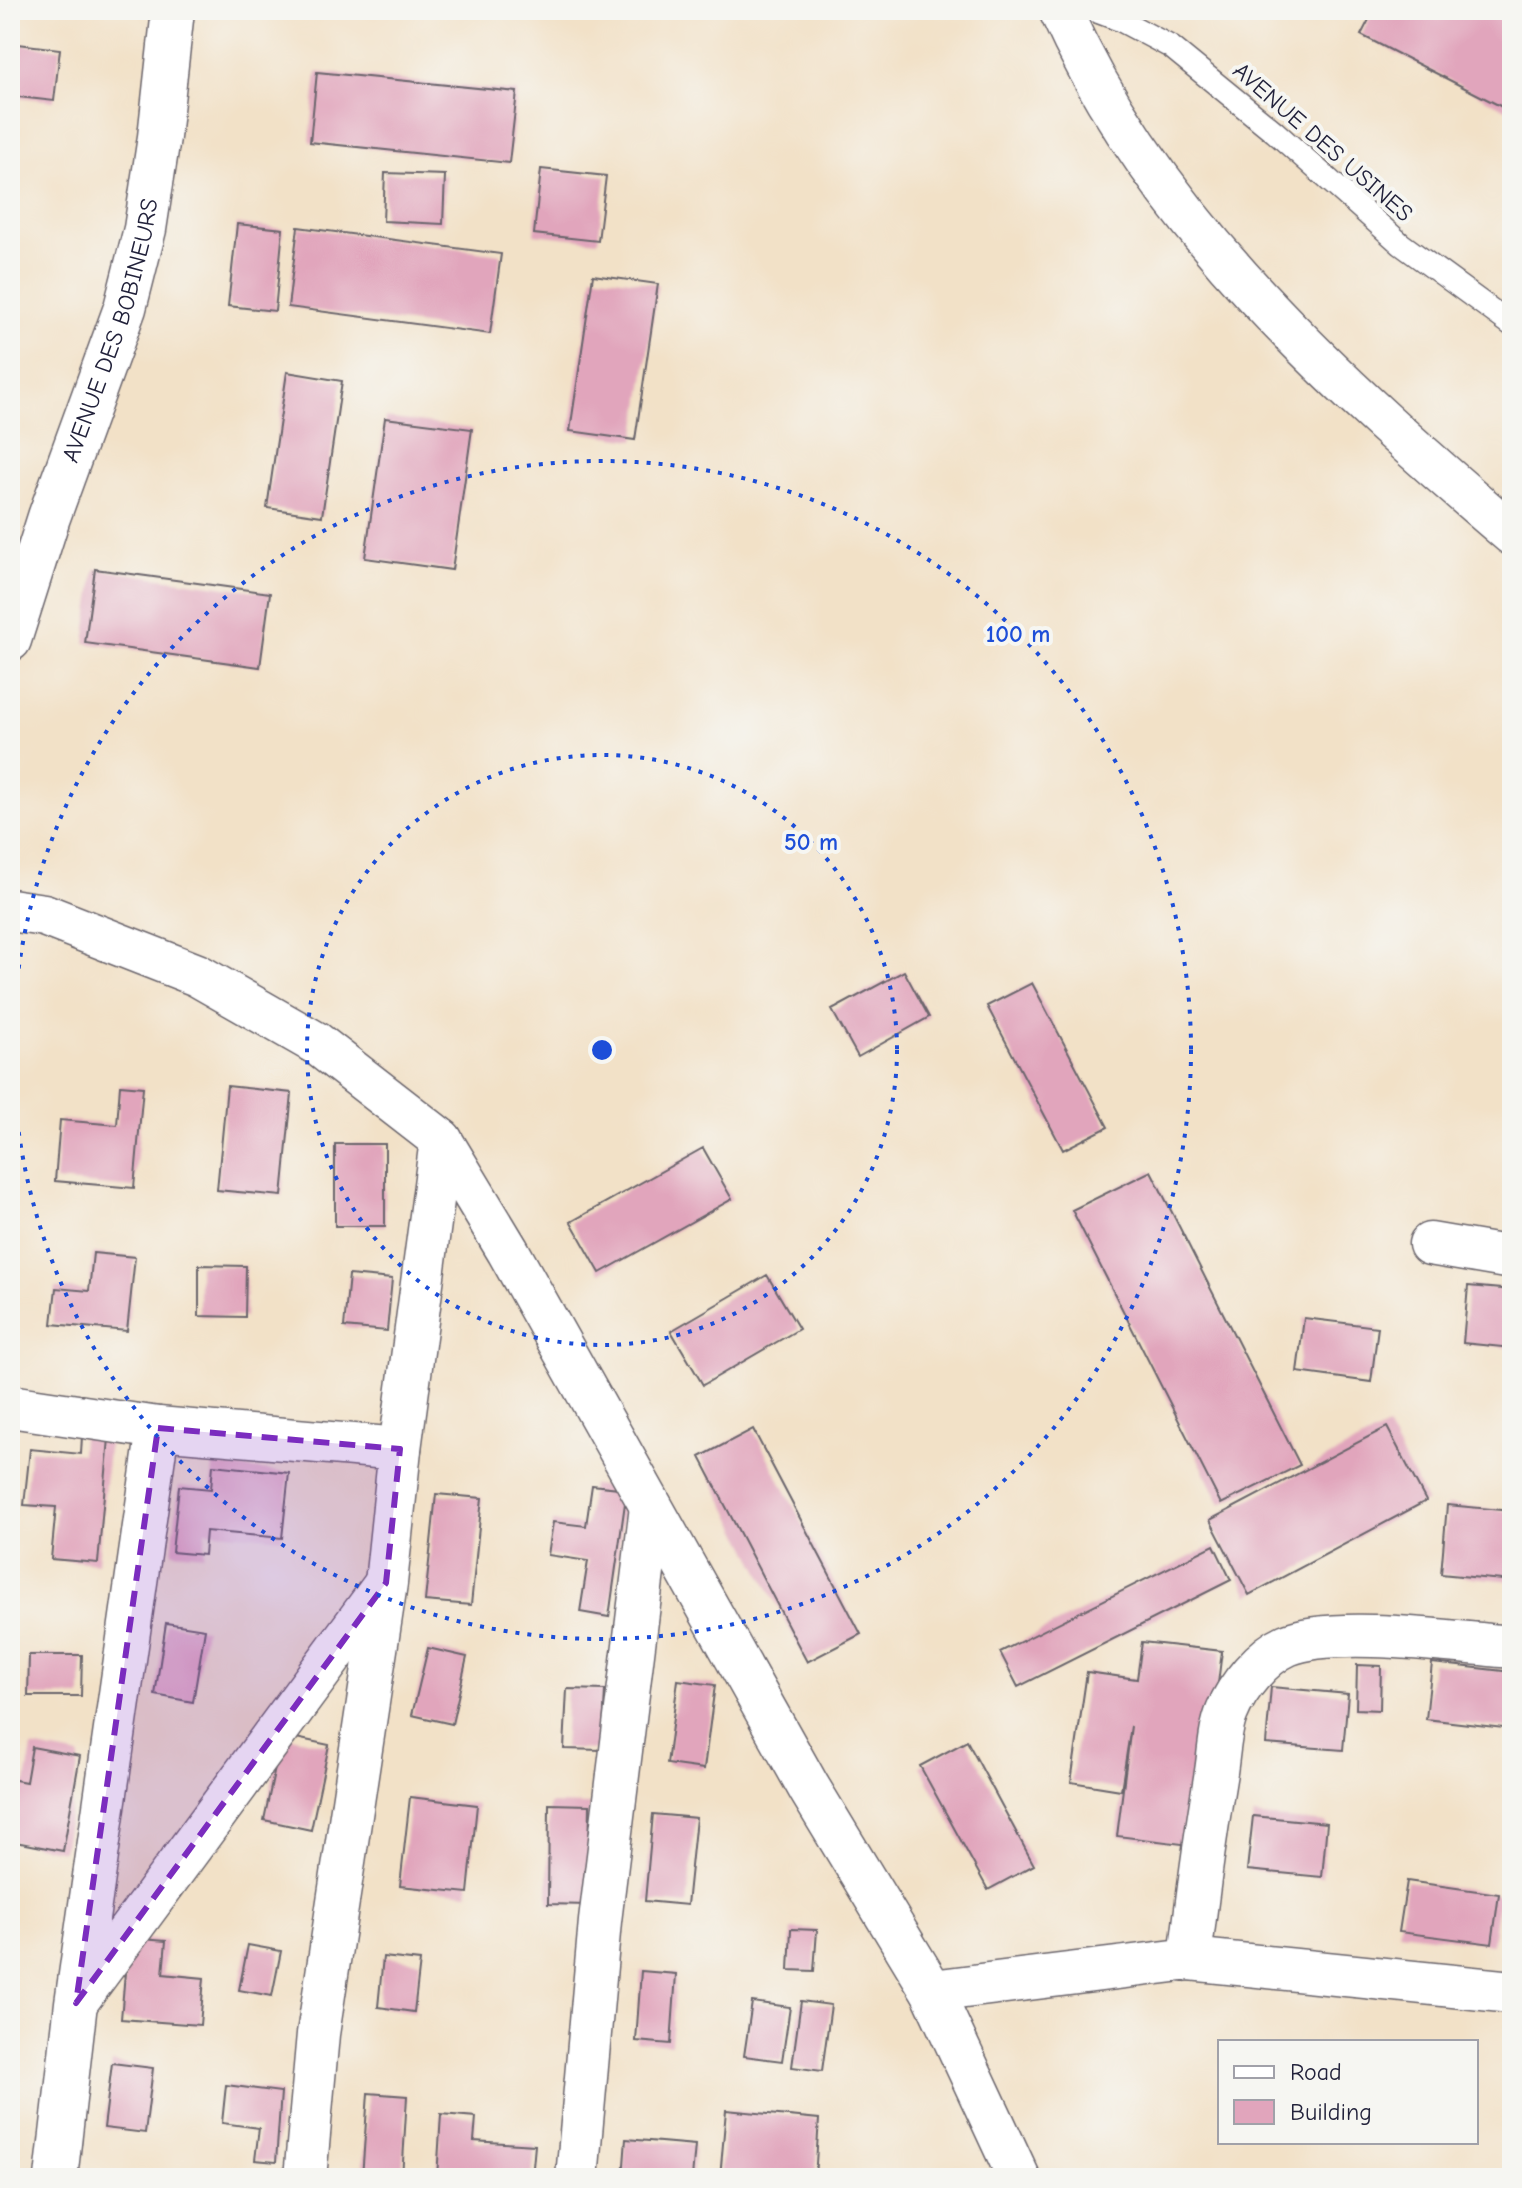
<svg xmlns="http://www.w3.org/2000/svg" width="1522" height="2188" font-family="'Comic Neue',sans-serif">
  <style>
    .building { fill: #e1a5bc }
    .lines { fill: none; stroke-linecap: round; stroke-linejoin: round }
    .service-casing { stroke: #6b656c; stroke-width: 25 }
    .minor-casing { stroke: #6b656c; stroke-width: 45 }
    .service { stroke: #fff; stroke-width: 22 }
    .minor { stroke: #fff; stroke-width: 42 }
    .marked { fill: #7b2cbf; fill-opacity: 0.2; stroke: #7b2cbf; stroke-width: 6; stroke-dasharray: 16 10; stroke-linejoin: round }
    .ring { fill: none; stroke: #1d4ed8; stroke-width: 4; stroke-dasharray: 4 8 }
    .labels { text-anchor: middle; stroke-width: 8; stroke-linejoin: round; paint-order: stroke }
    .street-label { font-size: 24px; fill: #22223b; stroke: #f6f6f2 }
    .centre { fill: #1d4ed8; stroke: #f6f6f2; stroke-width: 4 }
    .ring-label { font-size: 24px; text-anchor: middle; font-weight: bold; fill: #1d4ed8; stroke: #f6f6f2; stroke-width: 8; stroke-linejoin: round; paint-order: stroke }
  </style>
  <rect width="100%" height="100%" fill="#f6f6f2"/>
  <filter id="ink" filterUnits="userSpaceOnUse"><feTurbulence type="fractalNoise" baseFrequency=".0125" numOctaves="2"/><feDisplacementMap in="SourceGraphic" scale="16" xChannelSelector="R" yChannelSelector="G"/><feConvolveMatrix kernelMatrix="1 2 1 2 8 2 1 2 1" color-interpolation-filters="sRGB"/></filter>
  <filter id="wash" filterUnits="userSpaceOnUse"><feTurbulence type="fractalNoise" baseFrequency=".006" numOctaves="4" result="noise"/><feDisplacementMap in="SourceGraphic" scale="32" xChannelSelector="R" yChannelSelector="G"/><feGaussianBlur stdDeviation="1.8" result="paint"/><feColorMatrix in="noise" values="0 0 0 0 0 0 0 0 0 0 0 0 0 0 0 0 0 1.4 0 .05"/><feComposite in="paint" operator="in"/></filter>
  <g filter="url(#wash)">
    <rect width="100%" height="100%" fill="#f2e1c7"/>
    <g id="blocks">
      <!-- building -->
      <path class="building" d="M1374,10H1512V112L1361,35Z
        M10,43L60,49L54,101L10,96Z
        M317,72L517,92L509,163L310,142Z
        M541,169L606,176L598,241L534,234Z
        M385,173L445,175L443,224L383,221Z
        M237,224L283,229L275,311L228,306Z
        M298,227L501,254L490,334L288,307Z
        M593,275L658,284L635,440L570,431Z
        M287,372L342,381L322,516L267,508Z
        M385,418L472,429L452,570L365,558Z
        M95,569L270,593L260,667L85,643Z
        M904,971L929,1017L858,1057L832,1010Z
        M1032,983L1108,1127L1063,1150L987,1006Z
        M120,1085L143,1087L134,1188L55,1181L60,1120L117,1125Z
        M227,1086L292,1093L282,1196L217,1190Z
        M335,1144H385V1226H335Z
        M703,1148L732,1199L600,1273L571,1222Z
        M1151,1171L1300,1465L1221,1504L1072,1210Z
        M93,1253L135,1257L127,1331L52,1324L56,1288L89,1291Z
        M199,1265L246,1266L245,1317L199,1316Z
        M349,1275L392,1279L387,1331L344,1327Z
        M767,1275L799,1329L703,1385L671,1331Z
        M1468,1286L1512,1290V1348L1463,1343Z
        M1304,1318L1378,1327L1371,1382L1297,1372Z
        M1387,1427L1426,1501L1249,1595L1210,1520Z
        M753,1429L861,1634L807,1662L700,1457Z
        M82,1436L109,1438L98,1563L51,1559L56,1507L24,1505L30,1449L81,1454Z
        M213,1465L289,1473L282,1538L206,1531L204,1555L172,1552L179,1486L211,1489Z
        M592,1485L627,1489L609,1617L580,1612L588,1561L548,1555L553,1522L586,1526Z
        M436,1494L482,1498L471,1605L425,1601Z
        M1447,1505L1512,1511V1581L1441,1574Z
        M1214,1545L1231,1580L1018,1687L1000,1652Z
        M166,1623L205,1629L193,1702L155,1695Z
        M1142,1642L1222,1651L1198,1846L1117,1836L1131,1726L1121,1790L1071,1782L1087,1672L1137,1679Z
        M428,1648L467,1657L452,1724L412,1715Z
        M29,1655H82L81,1696H28Z
        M1432,1663L1512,1672V1729L1426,1719Z
        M1357,1665L1381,1666L1380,1710L1356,1709Z
        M678,1680L715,1685L704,1769L667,1764Z
        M1271,1687L1348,1694L1343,1750L1266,1744Z
        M567,1689L605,1690L602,1750L564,1749Z
        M282,1735L329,1745L311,1830L264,1820Z
        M967,1741L1034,1865L988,1890L920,1766Z
        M32,1747L80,1756L63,1851L10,1841V1779L26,1782Z
        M410,1797L477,1805L468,1893L400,1886Z
        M549,1804L590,1805L588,1905L548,1904Z
        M653,1814L696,1818L687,1905L645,1901Z
        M1253,1816L1327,1823L1322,1877L1247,1870Z
        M1407,1881L1499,1894L1492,1944L1399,1932Z
        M791,1929L817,1930L814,1971L789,1970Z
        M128,1938L166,1941L163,1974L204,1978L200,2025L121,2019Z
        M248,1945L281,1951L272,1996L239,1990Z
        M383,1957L420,1961L414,2012L378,2007Z
        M641,1971L676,1974L671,2044L636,2041Z
        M801,2001L831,2005L822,2071L792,2067Z
        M752,2002L790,2007L782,2061L744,2056Z
        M112,2063L153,2068L145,2133L104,2128Z
        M226,2085L281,2092L276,2162L255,2160L259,2128L222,2123Z
        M368,2093L407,2096L402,2178H362Z
        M726,2110L819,2119L815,2178H720Z
        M441,2114L476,2117L474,2141L535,2145L532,2178H437Z
        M1510,2122H1512V2170L1506,2169Z
        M626,2139L695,2145L692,2178H623Z"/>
    </g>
  </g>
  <g filter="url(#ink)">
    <use href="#blocks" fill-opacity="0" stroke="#6b656c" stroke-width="2"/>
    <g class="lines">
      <defs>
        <path id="service" d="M1093,10L1120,20L1171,47L1275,132L1401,244L1512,325"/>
        <g id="minor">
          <path d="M1060,10C1154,222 1339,386 1512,534"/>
          <path id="s1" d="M10,640L49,517L125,308L145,229L159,137L173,10"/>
          <path d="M10,910L44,915L197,975L316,1043L441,1140L508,1251L809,1788L932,1991L1019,2178"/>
          <path d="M1430,1244L1512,1258"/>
          <path d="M10,1406L158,1428L400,1449"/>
          <path d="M1190,1959C1197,1898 1205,1838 1215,1778C1219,1757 1219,1731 1227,1712C1237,1687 1262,1656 1287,1645C1334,1625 1459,1643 1512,1647"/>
          <path d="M932,1991L1190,1959L1512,1992"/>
          <path d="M78,2000L383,1587"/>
          <path d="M56,2178L76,2003L158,1428"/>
          <path d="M305,2178L318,2034L386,1583L400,1449L441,1140"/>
          <path d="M577,2178L600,1921L651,1507"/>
        </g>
      </defs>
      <!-- service casing -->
      <use href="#service" class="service-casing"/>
      <!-- minor casing -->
      <use href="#minor" class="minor-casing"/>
      <!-- service -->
      <use href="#service" class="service"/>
      <!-- minor -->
      <use href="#minor" class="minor"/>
    </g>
  </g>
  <!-- marked area -->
  <path class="marked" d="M158,1428L400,1449L386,1583L76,2003Z"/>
  <!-- distance rings -->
  <g class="ring">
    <circle cx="602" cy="1050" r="295"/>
    <circle cx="602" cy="1050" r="589"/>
  </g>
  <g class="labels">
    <!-- street labels -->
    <g class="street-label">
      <text transform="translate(1323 142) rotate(41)" y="8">AVENUE DES USINES</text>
      <text dy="8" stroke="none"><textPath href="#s1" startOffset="326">AVENUE DES BOBINEURS</textPath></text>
    </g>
  </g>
  <circle cx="602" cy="1050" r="12" class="centre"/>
  <g class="ring-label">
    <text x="1018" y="642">100 m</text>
    <text x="811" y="850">50 m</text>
  </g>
  <!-- margin -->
  <rect width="1522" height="2188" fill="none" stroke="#f6f6f2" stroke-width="40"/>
  <!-- legend -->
  <rect x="1218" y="2040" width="260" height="104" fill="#f6f6f2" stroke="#a1a1a9" stroke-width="2"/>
  <rect x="1234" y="2066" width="40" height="12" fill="#ffffff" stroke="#a1a1a9" stroke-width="2"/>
  <text x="1290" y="2080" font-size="24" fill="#22223b">Road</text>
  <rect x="1234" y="2100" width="40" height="24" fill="#e1a5bc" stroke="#a1a1a9" stroke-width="2"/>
  <text x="1290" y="2120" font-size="24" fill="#22223b">Building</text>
</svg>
